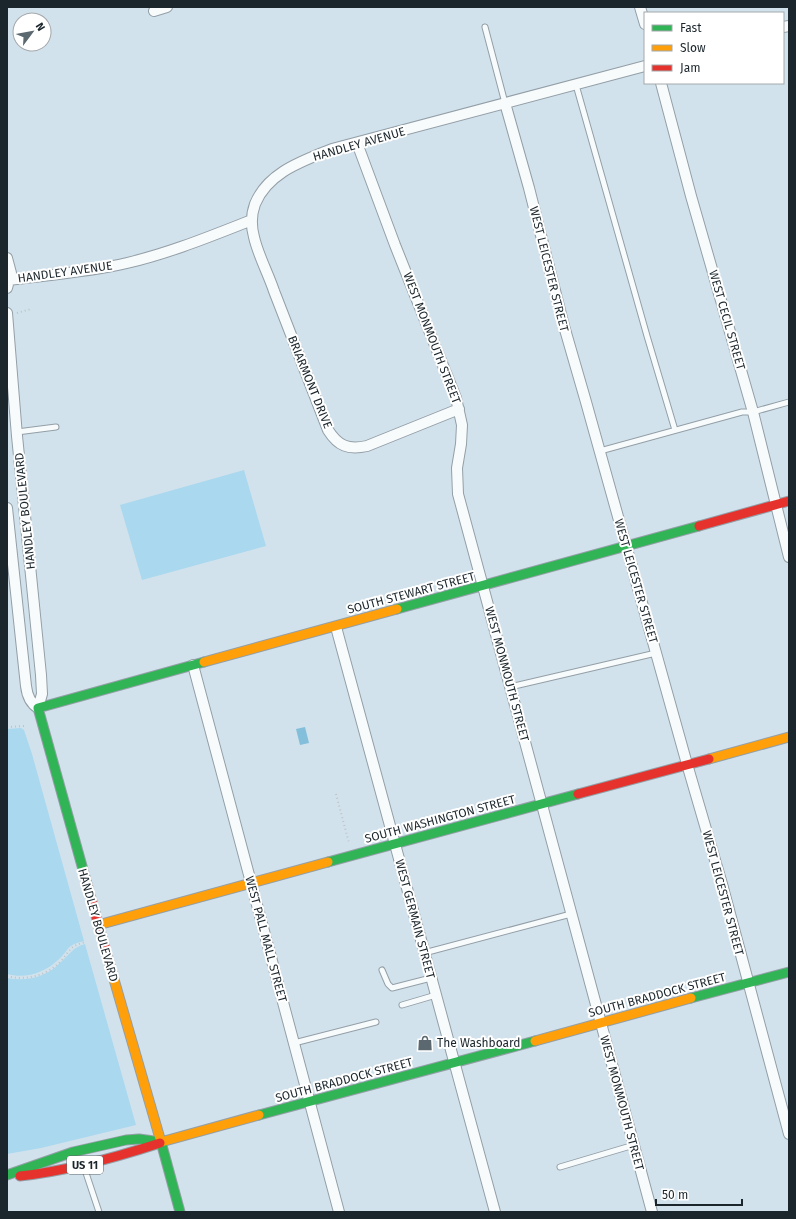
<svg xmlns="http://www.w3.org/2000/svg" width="796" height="1219" font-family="'Fira Sans',sans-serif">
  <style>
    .green { fill: #a9d8ef }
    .water { fill: #83beda }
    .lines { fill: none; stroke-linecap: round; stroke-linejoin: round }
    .lane-casing { stroke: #939fa7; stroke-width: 7 }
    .street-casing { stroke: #939fa7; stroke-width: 12 }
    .fast-casing { stroke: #939fa7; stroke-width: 11 }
    .slow-casing { stroke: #939fa7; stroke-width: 11 }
    .jam-casing { stroke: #939fa7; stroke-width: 11 }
    .path { stroke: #bec3c6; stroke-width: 2; stroke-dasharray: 1 3; stroke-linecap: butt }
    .lane { stroke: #f8fbfc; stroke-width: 5 }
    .street { stroke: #f8fbfc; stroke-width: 10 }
    .fast { stroke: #30b455; stroke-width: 9 }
    .slow { stroke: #ff9f0a; stroke-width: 9 }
    .jam { stroke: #e5322d; stroke-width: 9 }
    .labels { text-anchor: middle; stroke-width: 4; stroke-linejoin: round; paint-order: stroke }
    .shield { fill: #fff; stroke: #5f676b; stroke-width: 1 }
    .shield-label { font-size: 11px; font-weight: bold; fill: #1b262c }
    .street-label { font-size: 12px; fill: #1b262c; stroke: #fff }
    .poi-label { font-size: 12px; fill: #1b262c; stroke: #fff; text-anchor: start }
  </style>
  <rect width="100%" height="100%" fill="#d2e2ec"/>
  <!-- green -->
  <path class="green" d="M244,470L266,546L142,580L120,505Z
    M21,728L24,730L32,754L84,941C64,946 71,949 58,960C44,973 26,979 7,974V729Z
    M85,944L136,1125L41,1148L7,1154V978C27,982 47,977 61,962C71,953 72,948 85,944Z"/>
  <!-- water -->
  <path class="water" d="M305,727L309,743L300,745L296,729Z"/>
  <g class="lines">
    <defs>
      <path id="lane" d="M485,27L505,103
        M576,85L647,336L675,430
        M17,432L56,427
        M600,451L742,412H753L789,402
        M510,687L656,653
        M424,953L571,914
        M382,970L388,984L392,988L431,978
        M402,1005L436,995
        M294,1043L376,1022
        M84,1167L99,1212
        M560,1167L634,1145"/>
      <path id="street" d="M640,7L645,24
        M154,11L167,7
        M783,27L789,26
        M661,83L691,196L753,412L789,557
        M505,103L529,188L564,326L586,402L687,764L722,884L789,1134
        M357,143L395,245L456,398L462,425L461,444L457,468L458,494L652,1212
        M7,258L11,273L7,288
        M9,280C49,275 89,272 127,263C170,253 211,236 252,220
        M7,313L17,436L41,675L42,694L38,708C30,703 27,695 26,686L7,508
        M459,409L367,446C348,450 338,446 328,430C310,384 292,337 274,291C268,273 258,255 254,237C251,226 251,215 255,204C268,172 303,161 332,149L645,66
        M336,627L495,1212
        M193,665L339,1212"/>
      <path id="fast" d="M397,609L699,526
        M328,862L578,794
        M87,884L38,708L204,662
        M691,998L789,972
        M259,1115L535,1041
        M161,1142L180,1212
        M7,1175L73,1152L126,1140L139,1139L161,1142"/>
      <path id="slow" d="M204,662L397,609
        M709,759L789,737
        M98,925L328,862
        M113,976L161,1142L259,1115
        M535,1041L691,998"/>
      <path id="jam" d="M699,526L789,501
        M578,794L709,759
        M87,884L113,976
        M20,1176C68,1171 114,1158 160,1143"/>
    </defs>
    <!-- lane casing -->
    <use href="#lane" class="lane-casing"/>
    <!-- street casing -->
    <use href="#street" class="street-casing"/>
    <!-- fast casing -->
    <use href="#fast" class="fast-casing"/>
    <!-- slow casing -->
    <use href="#slow" class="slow-casing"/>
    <!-- jam casing -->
    <use href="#jam" class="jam-casing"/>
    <!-- path -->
    <path class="path" d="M17,313L31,309
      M7,727L25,726
      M336,794L349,843
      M7,976C25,981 46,976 60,962C71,950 69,946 86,942"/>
    <!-- lane -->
    <use href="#lane" class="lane"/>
    <!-- street -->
    <use href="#street" class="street"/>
    <!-- fast -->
    <use href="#fast" class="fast"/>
    <!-- slow -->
    <use href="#slow" class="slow"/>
    <!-- jam -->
    <use href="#jam" class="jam"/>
  </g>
  <!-- icons -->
  <defs>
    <symbol id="shop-bare" viewBox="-9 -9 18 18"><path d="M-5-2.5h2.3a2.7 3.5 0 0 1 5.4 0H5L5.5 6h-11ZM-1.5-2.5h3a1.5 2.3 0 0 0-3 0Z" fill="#5b686f" stroke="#fff" stroke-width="2.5" paint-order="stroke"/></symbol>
  </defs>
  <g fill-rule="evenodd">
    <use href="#shop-bare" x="414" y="1032" width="22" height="22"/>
  </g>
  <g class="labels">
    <!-- shield labels -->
    <rect class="shield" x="67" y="1156" width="36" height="18" rx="3"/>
    <g class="shield-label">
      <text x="85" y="1169">US 11</text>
    </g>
    <!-- street labels -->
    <g class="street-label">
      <text transform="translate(359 144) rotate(-16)" y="4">HANDLEY AVENUE</text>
      <text transform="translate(549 269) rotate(76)" y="4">WEST LEICESTER STREET</text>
      <text transform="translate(65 272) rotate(-8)" y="4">HANDLEY AVENUE</text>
      <text transform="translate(727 320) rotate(74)" y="4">WEST CECIL STREET</text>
      <text transform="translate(432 338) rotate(69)" y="4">WEST MONMOUTH STREET</text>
      <text transform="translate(310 382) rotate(68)" y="4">BRIARMONT DRIVE</text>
      <text transform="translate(25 511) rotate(-96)" y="4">HANDLEY BOULEVARD</text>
      <text transform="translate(636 581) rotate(74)" y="4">WEST LEICESTER STREET</text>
      <text transform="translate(411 593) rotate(-15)" y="4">SOUTH STEWART STREET</text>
      <text transform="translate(507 674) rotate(75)" y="4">WEST MONMOUTH STREET</text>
      <text transform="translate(440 819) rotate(-15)" y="4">SOUTH WASHINGTON STREET</text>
      <text transform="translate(723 893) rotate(75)" y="4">WEST LEICESTER STREET</text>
      <text transform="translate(415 919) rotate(75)" y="4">WEST GERMAIN STREET</text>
      <text transform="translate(98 925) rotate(74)" y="4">HANDLEY BOULEVARD</text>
      <text transform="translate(266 939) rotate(75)" y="4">WEST PALL MALL STREET</text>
      <text transform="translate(657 995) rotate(-15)" y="4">SOUTH BRADDOCK STREET</text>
      <text transform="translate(344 1080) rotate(-15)" y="4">SOUTH BRADDOCK STREET</text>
      <text transform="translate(622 1103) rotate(75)" y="4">WEST MONMOUTH STREET</text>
    </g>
    <!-- poi labels -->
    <g class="poi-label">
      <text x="437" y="1047">The Washboard</text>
    </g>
  </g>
  <!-- border -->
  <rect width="796" height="1219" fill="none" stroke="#1b262c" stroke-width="16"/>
  <!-- legend -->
  <rect x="644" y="12" width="140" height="72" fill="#ffffff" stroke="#a4a8ab"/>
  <rect x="652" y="25" width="20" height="6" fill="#30b455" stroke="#a4a8ab"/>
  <text x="680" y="32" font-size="12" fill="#1b262c">Fast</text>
  <rect x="652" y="45" width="20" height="6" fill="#ff9f0a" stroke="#a4a8ab"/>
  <text x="680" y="52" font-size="12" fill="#1b262c">Slow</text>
  <rect x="652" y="65" width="20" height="6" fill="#e5322d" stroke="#a4a8ab"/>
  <text x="680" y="72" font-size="12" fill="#1b262c">Jam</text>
  <!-- north arrow -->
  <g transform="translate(32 32) rotate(58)"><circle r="19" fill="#ffffff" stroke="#a4a8ab"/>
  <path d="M0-3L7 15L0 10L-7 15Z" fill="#5b686f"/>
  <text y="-6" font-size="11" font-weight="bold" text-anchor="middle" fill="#1b262c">N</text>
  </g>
  <!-- scale -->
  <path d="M656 1199v6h86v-6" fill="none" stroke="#1b262c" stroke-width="2"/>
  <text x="662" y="1199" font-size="12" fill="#1b262c" stroke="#ffffff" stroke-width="3" paint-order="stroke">50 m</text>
</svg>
